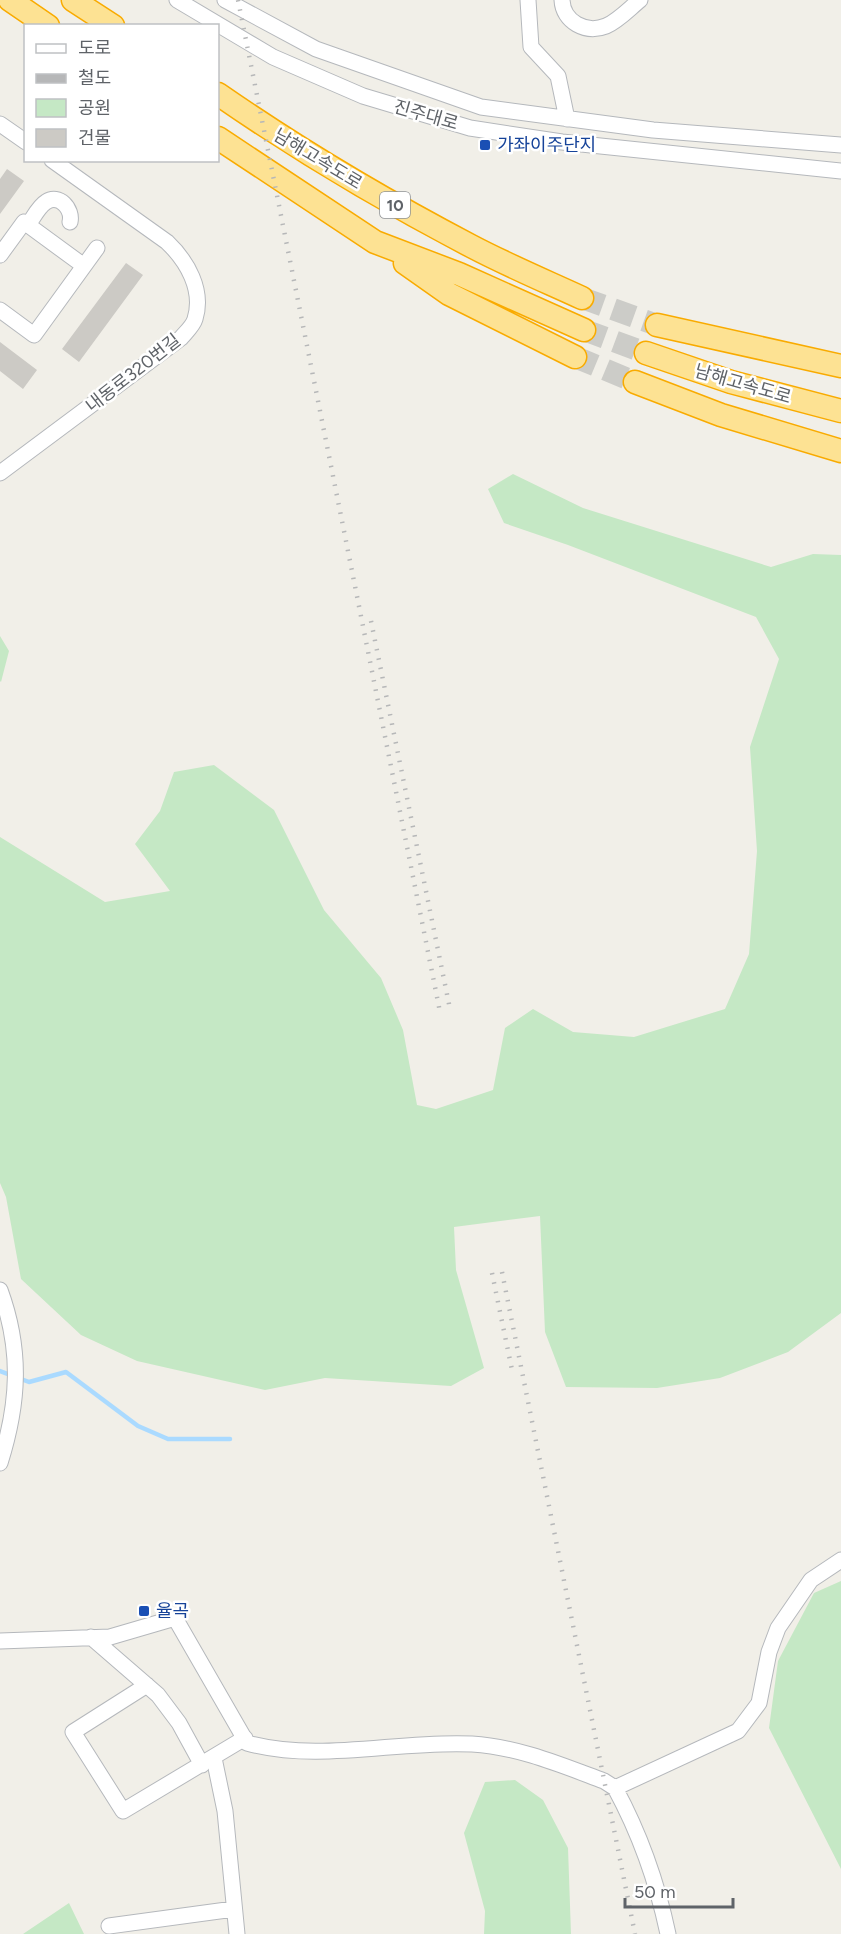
<svg xmlns="http://www.w3.org/2000/svg" width="841" height="1934" font-family="Figtree,'Noto Sans KR',sans-serif">
  <style>
    .green { fill: #c5e8c5 }
    .lines { fill: none; stroke-linecap: round; stroke-linejoin: round }
    .stream { stroke: #aadaff; stroke-width: 4.5 }
    .building { fill: #cccac5 }
    .highway-tunnel { stroke: #ccccc8; stroke-width: 22; stroke-dasharray: 22 11; stroke-linecap: butt }
    .minor-casing { stroke: #b5b8bc; stroke-width: 17 }
    .highway-casing { stroke: #f9ab00; stroke-width: 25 }
    .minor { stroke: #fff; stroke-width: 15 }
    .highway { stroke: #fde293; stroke-width: 22 }
    .rail { stroke: #b6b7b8; stroke-width: 4.5; stroke-dasharray: 1.5 8; stroke-linecap: butt }
    .transit-dot { fill: #1a4fb4; stroke: #fff; stroke-width: 2 }
    .labels { text-anchor: middle; stroke-width: 5; stroke-linejoin: round; paint-order: stroke }
    .shield { fill: #fff; stroke: #8f9295; stroke-width: 1.5 }
    .shield-label { font-size: 16px; font-weight: bold; fill: #5f6368 }
    .street-label { font-size: 18px; fill: #5f6368; stroke: #fff }
    .transit-label { font-size: 18px; fill: #164399; stroke: #fff; text-anchor: start }
  </style>
  <rect width="100%" height="100%" fill="#f1efe8"/>
  <!-- green -->
  <path class="green" d="M513,474L583,508L771,567L813,554L841,555V1313L788,1352L720,1378L657,1388L566,1387L545,1332L540,1216L454,1227L456,1270L484,1368L451,1386L325,1378L265,1390L137,1361L81,1335L21,1279L6,1197L0,1183V837L105,902L170,891L135,844L160,811L174,772L214,765L274,810L324,910L381,978L403,1030L417,1105L436,1109L493,1090L505,1028L533,1009L573,1032L634,1037L725,1009L749,954L757,851L750,747L779,659L756,617L568,545L504,523L488,489Z
    M0,636L9,651L1,682L0,681Z
    M841,1581V1869L769,1728L778,1661L814,1593Z
    M515,1780L543,1800L568,1848L571,1934H484L485,1911L464,1833L485,1782Z
    M69,1903L84,1934H23Z"/>
  <g class="lines">
    <!-- stream -->
    <path class="stream" d="M0,1371L29,1382L66,1372L138,1426L168,1439H230"/>
  </g>
  <!-- building -->
  <path class="building" d="M7,169L24,181L0,214V179Z
    M126,263L143,275L79,362L62,349Z
    M0,342L37,370L23,389L0,371Z"/>
  <g class="lines">
    <!-- highway-tunnel -->
    <path class="highway-tunnel" d="M582,298L657,325
      M584,330L646,353
      M575,357L635,382"/>
    <defs>
      <path id="minor" d="M177,0L273,57L363,96L470,128L562,142L841,171
        M225,0L316,49L481,107L653,130L841,145
        M528,0L531,47L558,76L567,119
        M562,0C563,22 586,34 606,26C618,21 630,8 640,0
        M0,124L26,142
        M28,225C33,218 39,206 46,202C59,193 73,209 70,222
        M0,255L24,222L84,266
        M0,310L34,335L97,248
        M0,473L181,338C186,332 193,326 195,319C204,290 187,261 167,242L52,160
        M0,1290C22,1350 19,1403 0,1463
        M91,1637L158,1695L179,1723L202,1765
        M0,1641L110,1637L175,1618L247,1743C320,1763 398,1740 472,1744C519,1747 561,1765 604,1781L615,1788L738,1731L759,1703L769,1652L778,1628L811,1580L841,1560
        M147,1685L73,1732L123,1811L245,1738
        M214,1758L225,1811L237,1934
        M615,1788C640,1834 657,1882 668,1934
        M109,1926L234,1909"/>
      <path id="highway" d="M10,0L48,26
        M73,0L113,26
        M218,94C299,150 383,200 471,246C507,265 545,281 582,298
        M218,138L375,242L459,274L584,330
        M405,263L449,294L575,357
        M657,325L841,366
        M646,353L731,382L841,411
        M635,382L721,415L841,451"/>
    </defs>
    <!-- minor casing -->
    <use href="#minor" class="minor-casing"/>
    <!-- highway casing -->
    <use href="#highway" class="highway-casing"/>
    <!-- minor -->
    <use href="#minor" class="minor"/>
    <!-- highway -->
    <use href="#highway" class="highway"/>
    <!-- rail -->
    <path class="rail" d="M238,0L440,1012
      M371,621L450,1009
      M502,1272L635,1934
      M492,1273L512,1370"/>
  </g>
  <!-- markers -->
  <g class="transit-dot">
    <rect x="479" y="139" width="12" height="12" rx="3"/>
    <rect x="138" y="1605" width="12" height="12" rx="3"/>
  </g>
  <g class="labels">
    <!-- shield labels -->
    <rect class="shield" x="380" y="192" width="30" height="26" rx="4.5"/>
    <g class="shield-label">
      <text x="395" y="211">10</text>
    </g>
    <!-- street labels -->
    <g class="street-label">
      <text transform="translate(426 115) rotate(16)" y="6">진주대로</text>
      <text transform="translate(318 159) rotate(31)" y="6">남해고속도로</text>
      <text transform="translate(133 373) rotate(-38)" y="6">내동로320번길</text>
      <text transform="translate(743 384) rotate(16)" y="6">남해고속도로</text>
    </g>
    <!-- transit labels -->
    <g class="transit-label">
      <text x="497" y="151">가좌이주단지</text>
      <text x="156" y="1617">율곡</text>
    </g>
  </g>
  <!-- legend -->
  <rect x="24" y="24" width="195" height="138" fill="#ffffff" stroke="#bfc1c3" stroke-width="1.5"/>
  <rect x="36" y="44" width="30" height="9" fill="#ffffff" stroke="#bfc1c3" stroke-width="1.5"/>
  <text x="78" y="54" font-size="18" fill="#5f6368">도로</text>
  <rect x="36" y="74" width="30" height="9" fill="#b6b7b8" stroke="#bfc1c3" stroke-width="1.5"/>
  <text x="78" y="84" font-size="18" fill="#5f6368">철도</text>
  <rect x="36" y="99" width="30" height="18" fill="#c5e8c5" stroke="#bfc1c3" stroke-width="1.5"/>
  <text x="78" y="114" font-size="18" fill="#5f6368">공원</text>
  <rect x="36" y="129" width="30" height="18" fill="#cccac5" stroke="#bfc1c3" stroke-width="1.5"/>
  <text x="78" y="144" font-size="18" fill="#5f6368">건물</text>
  <!-- scale -->
  <path d="M625 1898v9h108v-9" fill="none" stroke="#5f6368" stroke-width="3"/>
  <text x="634" y="1898" font-size="18" fill="#5f6368" stroke="#ffffff" stroke-width="4.5" paint-order="stroke">50 m</text>
</svg>
